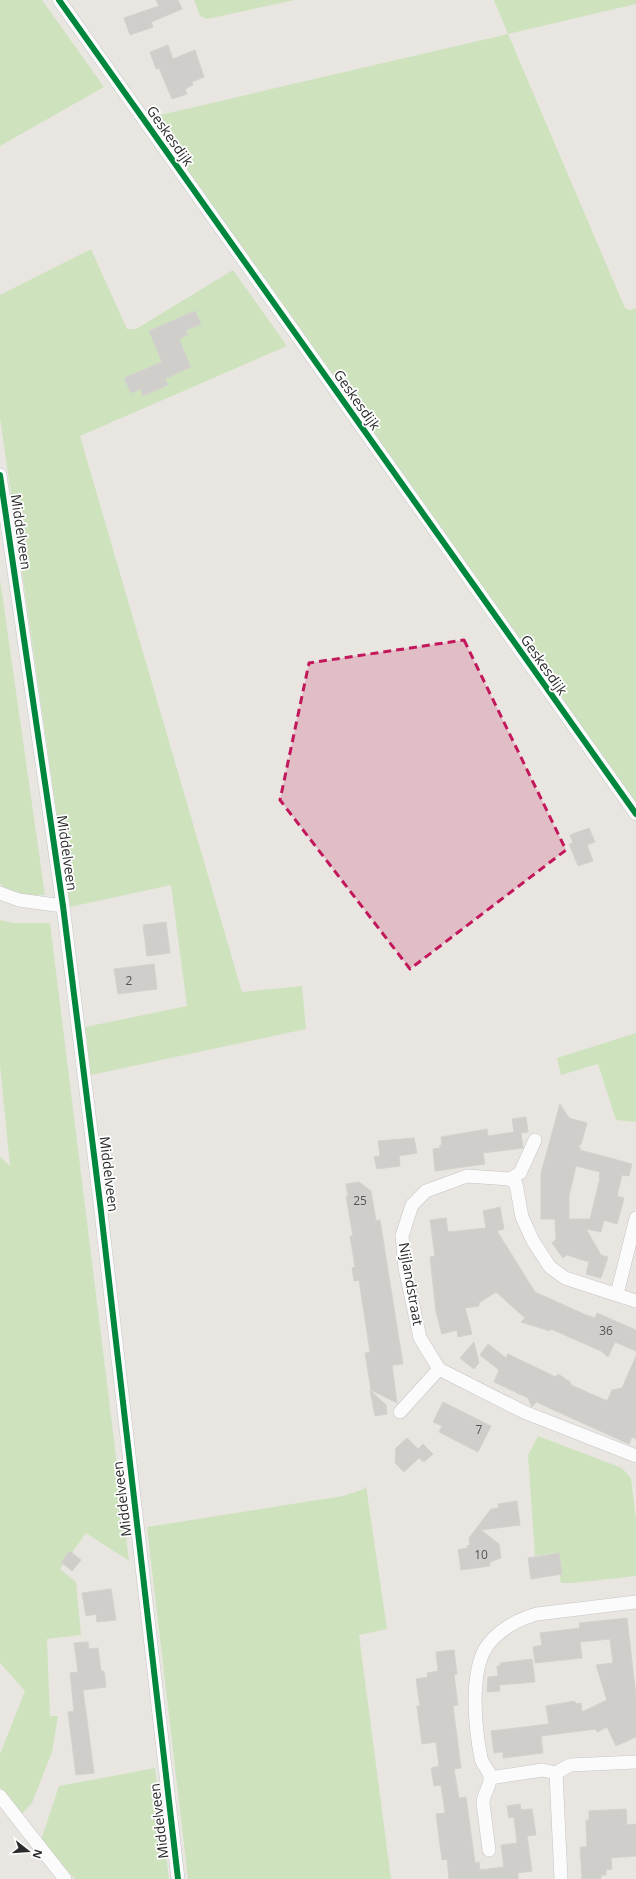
<svg xmlns="http://www.w3.org/2000/svg" width="636" height="1879" font-family="'Open Sans',sans-serif">
  <style>
    .green { fill: #cee3bd }
    .building { fill: #d0cecb; stroke: #d4d2ce; fill-rule: evenodd }
    .lines { fill: none; stroke-linecap: round; stroke-linejoin: round }
    .street-casing { stroke: #c5c4c4; stroke-width: 14 }
    .street { stroke: #fcfbfb; stroke-width: 13 }
    .cycleway-casing { stroke: #fff; stroke-width: 8 }
    .cycleway { stroke: #00873e; stroke-width: 6 }
    .marked { fill: #c2185b; fill-opacity: 0.2; stroke: #c2185b; stroke-width: 3; stroke-dasharray: 8 5; stroke-linejoin: round }
    .labels { text-anchor: middle; stroke-width: 3.5; stroke-linejoin: round; paint-order: stroke }
    .number-label { font-size: 12px; fill: #555454 }
    .street-label { font-size: 14px; fill: #2b2b2b; stroke: #fff }
  </style>
  <rect width="100%" height="100%" fill="#e9e6e2"/>
  <!-- green -->
  <path class="green" d="M0,0H42L104,87L0,146Z
    M194,0H295L207,19L200,16Z
    M494,0H636V4L508,34L625,308L630,310L636,308V807L147,118L508,34Z
    M91,249L127,329H136L233,270L287,346L80,436L242,992L302,986L306,1029L91,1075L85,1027L187,1006L171,885L70,907L0,418V295Z
    M0,579L45,895C26,895 16,896 0,884Z
    M0,920L15,923H50L129,1561L86,1533L60,1569L76,1582L81,1635L47,1639L50,1716H58L52,1752L32,1803L21,1815L0,1788V1754L25,1691L0,1663V1157L10,1166L0,1065Z
    M636,1033V1122L616,1120L598,1064L561,1075L557,1058Z
    M538,1436L622,1468L631,1478L636,1520V1576L573,1583H561L555,1553L535,1556L528,1455Z
    M366,1486L387,1629L359,1635L391,1879H188L147,1527L343,1496L364,1489Z
    M155,1768L169,1879H75L41,1840L59,1786Z"/>
  <!-- building -->
  <path class="building" d="M156,0H178L182,9L151,22L153,27L130,35L124,18L159,6Z
    M168,45L173,59L195,50L204,77L192,82L193,85L185,89L187,94L172,99L159,68L156,69L150,52Z
    M195,311L201,324L186,330L188,335L179,339L191,367L165,379L168,385L143,396L141,389L131,393L124,378L162,362L149,331Z
    M589,828L595,842L587,845L593,861L578,866L569,844L573,843L570,835Z
    M166,922L170,953L147,956L143,925Z
    M154,964L157,989L118,994L114,969Z
    M560,1104L569,1118L587,1123L581,1144L578,1146L580,1147V1150L632,1164L629,1176L622,1175L617,1196L624,1198L617,1224L604,1220L601,1232L586,1229L601,1255L608,1257L601,1278L586,1274L589,1262L567,1255L563,1258L552,1243L556,1239L555,1219H541V1173ZM576,1166L600,1172L599,1178H600L590,1219H569V1196Z
    M526,1117L528,1132L521,1133L523,1148L483,1153L485,1164L435,1171L433,1149L440,1148V1145H442L441,1137L487,1129L488,1136L514,1132L512,1119Z
    M414,1138L417,1153L399,1156L400,1166L377,1169L374,1157L380,1156L378,1141Z
    M359,1182L371,1191L376,1221L380,1220L403,1364L392,1365L397,1403L371,1390L365,1353L370,1352L359,1280L354,1281L352,1268L355,1267L350,1236H353L346,1196H348L346,1184Z
    M500,1207L504,1229L497,1231L535,1292L586,1315L595,1318L597,1313L636,1330V1351L615,1342L608,1357L601,1351L551,1329L550,1331L521,1322L525,1318L496,1292L479,1303V1306L465,1308L472,1334L458,1337L457,1330L442,1334L436,1312L430,1257L435,1256L430,1220L446,1218L448,1232L486,1228L483,1211Z
    M474,1342L479,1363L474,1369L460,1358Z
    M488,1344L506,1358L508,1354L556,1377L558,1374L570,1382L571,1385L607,1401L612,1390L622,1388L636,1356V1439L632,1437L629,1444L536,1402L532,1407L528,1398L494,1382L499,1370L480,1355Z
    M370,1390L386,1405L387,1414L375,1416Z
    M443,1402L491,1426L478,1452L439,1432L442,1426L433,1422Z
    M407,1438L418,1449L423,1444L433,1454L424,1462L419,1458L404,1472L395,1463L396,1448Z
    M517,1501L520,1525L481,1530L499,1544L501,1558L490,1562V1566L461,1570L458,1550L468,1548L467,1546L470,1545L469,1538L491,1509L499,1508L498,1504Z
    M70,1551L81,1560L72,1571L61,1562Z
    M559,1553L562,1574L531,1579L528,1558Z
    M111,1589L116,1620L97,1622L96,1614L86,1616L82,1593Z
    M627,1618L636,1696V1737L616,1746L607,1727L597,1732L596,1729L541,1736L543,1753L503,1758V1752L494,1753L491,1731L549,1724L546,1706L574,1701L577,1704L581,1703L582,1712L607,1700L596,1665L613,1663L610,1639L580,1642L582,1658L535,1663L533,1647L542,1645L540,1633L580,1628L579,1623Z
    M88,1642L89,1649L98,1648L101,1671H104L106,1687L83,1690L94,1773L76,1775L68,1712L74,1711L70,1673L78,1672L74,1643Z
    M454,1650L457,1674L454,1675L458,1705L453,1706L461,1768L454,1769L459,1798L466,1797L475,1863L479,1862L480,1870L504,1867L501,1845L517,1843L514,1817L509,1818L507,1806L520,1804L521,1810L532,1809L536,1835L527,1836L532,1871L518,1873V1879H449L447,1859L442,1860L436,1814L445,1813L441,1785L434,1786L431,1768L439,1766L436,1742L422,1744L417,1706H420L416,1679L428,1677L427,1673L438,1671L436,1652Z
    M532,1659L535,1682L499,1685L500,1691L487,1692L488,1677L498,1676L497,1666H500V1663Z
    M626,1809L627,1825L636,1824V1856L611,1858L612,1869L606,1870V1875H601V1879H582L580,1847H587L586,1820H589V1811Z"/>
  <g class="lines">
    <defs>
      <path id="street" d="M59,0L636,814
        M0,475L63,906L100,1203L178,1879
        M0,893L19,900L63,906
        M535,1140L520,1173L510,1179L467,1176L426,1191L412,1205L402,1236L405,1268L420,1338L439,1369L524,1412L636,1456
        M510,1179L516,1184L522,1217L533,1241L550,1267L565,1278L636,1301
        M617,1294L636,1218
        M400,1412L439,1369
        M490,1778L542,1770L556,1773
        M0,1796L65,1879
        M489,1850L483,1803C483,1794 491,1786 490,1777C489,1769 482,1765 481,1758C475,1728 470,1676 485,1649C496,1631 518,1619 537,1614L636,1602
        M561,1879L556,1773L570,1765L636,1762"/>
    </defs>
    <!-- street casing -->
    <use href="#street" class="street-casing"/>
    <!-- street -->
    <use href="#street" class="street"/>
    <defs>
      <path id="cycleway" d="M59,0L636,814
        M0,475L63,906L100,1203L178,1879"/>
    </defs>
    <!-- cycleway casing -->
    <use href="#cycleway" class="cycleway-casing"/>
    <!-- cycleway -->
    <use href="#cycleway" class="cycleway"/>
  </g>
  <!-- marked area -->
  <path class="marked" d="M464,640L566,850L410,969L280,800L309,663Z"/>
  <g class="labels">
    <!-- number labels -->
    <g class="number-label">
      <text x="129" y="985">2</text>
      <text x="360" y="1205">25</text>
      <text x="606" y="1335">36</text>
      <text x="479" y="1434">7</text>
      <text x="481" y="1559">10</text>
    </g>
    <!-- street labels -->
    <g class="street-label">
      <text transform="translate(170 136) rotate(55)" y="5">Geskesdijk</text>
      <text transform="translate(357 400) rotate(55)" y="5">Geskesdijk</text>
      <text transform="translate(21 532) rotate(82)" y="5">Middelveen</text>
      <text transform="translate(544 665) rotate(55)" y="5">Geskesdijk</text>
      <text transform="translate(67 853) rotate(82)" y="5">Middelveen</text>
      <text transform="translate(109 1174) rotate(83)" y="5">Middelveen</text>
      <text transform="translate(411 1284) rotate(80)" y="5">Nijlandstraat</text>
      <text transform="translate(122 1499) rotate(-97)" y="5">Middelveen</text>
      <text transform="translate(159 1821) rotate(-97)" y="5">Middelveen</text>
    </g>
  </g>
  <!-- north arrow -->
  <g transform="translate(28 1851) rotate(107)" stroke="#ffffff" stroke-width="3" paint-order="stroke">
  <path d="M0-3L7 15L0 10L-7 15Z" fill="#2b2b2b"/>
  <text y="-6" font-size="11" font-weight="bold" text-anchor="middle" fill="#2b2b2b">N</text>
  </g>
</svg>
